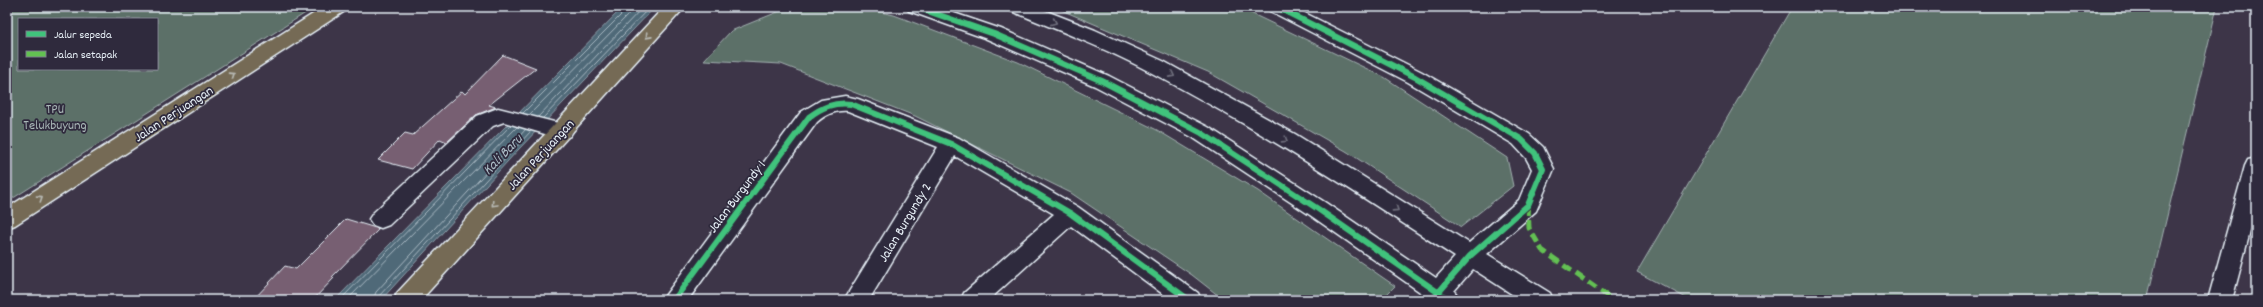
<svg xmlns="http://www.w3.org/2000/svg" width="2263" height="307" font-family="Dekko,sans-serif">
  <style>
    .green { fill: #5c7068; stroke: #a2b0b0; fill-rule: evenodd }
    .water { fill: #506978; stroke: #8d9fab }
    .lines { fill: none; stroke-linecap: round; stroke-linejoin: round }
    .shore { stroke: #abbbc5; stroke-width: 1 }
    .building { fill: #775f72; stroke: #e8f1f8 }
    .minor-casing { stroke: #e8f1f8; stroke-width: 3 }
    .primary-casing { stroke: #e8f1f8; stroke-width: 3 }
    .minor { fill: #2f2a3d; fill-rule: evenodd }
    .primary { fill: #746b55; fill-rule: evenodd }
    .quiet { stroke: #63c152; stroke-width: 5; stroke-dasharray: 10 5; stroke-linecap: butt }
    .cycleway-casing { stroke: #2f2a3d; stroke-width: 8 }
    .cycleway { stroke: #40c37c; stroke-width: 6 }
    .oneway { stroke: #70707e }
    .oneway2 { stroke: #babbb7 }
    .labels { text-anchor: middle; stroke-width: 3.5; stroke-linejoin: round; paint-order: stroke }
    .park-label { font-size: 14px; fill: #a9b7b7; stroke: #2f2a3d }
    .street-label { font-size: 14px; fill: #e8f1f8; stroke: #2f2a3d }
    .water-label { font-size: 15px; font-style: italic; fill: #abbbc5; stroke: #2f2a3d }
  </style>
  <rect width="100%" height="100%" fill="#3d3548"/>
  <filter id="ink" filterUnits="userSpaceOnUse"><feTurbulence type="fractalNoise" baseFrequency=".025" numOctaves="2"/><feDisplacementMap in="SourceGraphic" scale="8" xChannelSelector="R" yChannelSelector="G"/><feConvolveMatrix kernelMatrix="1 2 1 2 8 2 1 2 1" color-interpolation-filters="sRGB"/></filter>
  <g filter="url(#ink)">
    <!-- green -->
    <path class="green" d="M7,7H315L7,202ZM19,19H157V69H19Z
      M790,7H858L894,15L1018,62L1157,130L1258,191L1395,286L1381,300H1224L1192,275L1071,193L915,116L781,64L704,60L731,31Z
      M1054,7H1238L1384,77L1507,158L1513,186L1461,227L1346,151L1208,72Z
      M1792,7H2217L2147,300H1690L1637,272Z"/>
    <!-- water -->
    <path class="water" d="M623,7H655L518,150L381,300H335Z"/>
    <g class="lines">
      <!-- shore -->
      <path class="shore" d="M523,113L624,12L626,7
        M529,115L628,15L631,7
        M538,117L643,7
        M543,118L650,7
        M340,300L511,125
        M347,300L517,127
        M373,300L376,292L526,129
        M378,300L379,296L531,131"/>
    </g>
    <!-- building -->
    <path class="building" d="M503,55L536,68L489,105L496,107L476,115L447,142L440,139L412,169L378,160L405,133L413,135L462,91L465,94Z
      M346,219L379,229L332,277L334,278L313,300H253L285,266L296,269Z"/>
    <g class="lines">
      <defs>
        <path id="minor" d="M906,7H936L1001,29L1109,76L1208,127L1326,203L1436,278L1455,257C1355,192 1256,127 1150,72C1105,48 1058,30 1011,11L1008,7H1036L1095,30L1163,61L1295,134L1469,243L1519,200L1532,169L1526,158L1513,144L1408,82L1270,11L1267,7H1293L1422,72L1529,134L1543,147L1554,169L1536,211L1487,254L1550,293L1553,300H1521L1473,269L1454,291L1461,300H1420L1423,294L1310,215L1192,137L1095,86L987,39L909,11Z
          M845,96L858,99L959,138L1078,207L1198,293L1201,300H1171L1071,226L989,300H961L964,293L1054,214L955,156L869,300H844L938,147L848,111C835,110 827,114 817,122L688,300H662L801,112L821,100Z
          M498,108L570,126L573,131L570,136L562,139L504,122L493,126L389,225L381,228L373,225L369,219L373,213L477,116Z
          M2256,158V209L2232,300H2208L2245,166L2248,160Z"/>
        <path id="primary" d="M324,7H348L345,11L15,225L7,228V208Z
          M664,7H685L421,300H394L397,293Z"/>
      </defs>
      <!-- minor casing -->
      <use href="#minor" class="minor-casing"/>
      <!-- primary casing -->
      <use href="#primary" class="primary-casing"/>
      <!-- minor -->
      <use href="#minor" class="minor"/>
      <!-- primary -->
      <use href="#primary" class="primary"/>
      <!-- quiet -->
      <path class="quiet" d="M1528,205L1529,228L1542,250L1613,300"/>
      <defs>
        <path id="cycleway" d="M916,7L994,34L1102,81L1200,132L1318,209L1449,300
          M1277,7L1415,77L1521,139L1535,153L1543,169L1528,205L1470,256L1432,300
          M674,300L809,117C822,107 834,102 851,104L951,144L1070,213L1189,300"/>
      </defs>
      <!-- cycleway casing -->
      <use href="#cycleway" class="cycleway-casing"/>
      <!-- cycleway -->
      <use href="#cycleway" class="cycleway"/>
    </g>
    <!-- one-way arrows -->
    <defs><path id="oneway-chevron" d="M-2-3.5L2.5 0L-2 3.5" fill="none" stroke-width="1.6" stroke-linecap="round" stroke-linejoin="round"/></defs>
    <g class="oneway">
      <use href="#oneway-chevron" transform="translate(1054 22) rotate(23)"/>
      <use href="#oneway-chevron" transform="translate(1172 75) rotate(28)"/>
      <use href="#oneway-chevron" transform="translate(1285 140) rotate(32)"/>
      <use href="#oneway-chevron" transform="translate(1396 209) rotate(33)"/>
    </g>
    <g class="oneway2">
      <use href="#oneway-chevron" transform="translate(648 36) rotate(132)"/>
      <use href="#oneway-chevron" transform="translate(232 75) rotate(-33)"/>
      <use href="#oneway-chevron" transform="translate(40 198) rotate(-33)"/>
      <use href="#oneway-chevron" transform="translate(494 204) rotate(133)"/>
    </g>
  </g>
  <g class="labels">
    <!-- park labels -->
    <g class="park-label">
      <text x="55" y="113">TPU<tspan x="55" dy="16">Telukbuyung</tspan></text>
    </g>
    <!-- street labels -->
    <g class="street-label">
      <text transform="translate(173 113) rotate(-33)" y="5">Jalan Perjuangan</text>
      <text transform="translate(540 154) rotate(-47)" y="5">Jalan Perjuangan</text>
      <text transform="translate(736 196) rotate(-53)" y="5">Jalan Burgundy 1</text>
      <text transform="translate(904 222) rotate(-59)" y="5">Jalan Burgundy 2</text>
    </g>
    <!-- water labels -->
    <g class="water-label">
      <text transform="translate(502 154) rotate(-46)" y="5">Kali Baru</text>
    </g>
  </g>
  <!-- margin -->
  <rect width="2263" height="307" fill="none" stroke="#2f2a3d" stroke-width="24"/>
  <rect x="12" y="12" width="2239" height="283" fill="none" stroke="#e8f1f8" stroke-width="1.5" filter="url(#ink)"/>
  <!-- legend -->
  <rect x="18" y="18" width="140" height="52" fill="#2f2a3d" stroke="#797a88"/>
  <rect x="26" y="31" width="20" height="6" fill="#40c37c" stroke="#797a88"/>
  <text x="54" y="38" font-size="12" fill="#e8f1f8">Jalur sepeda</text>
  <rect x="26" y="51" width="20" height="6" fill="#63c152" stroke="#797a88"/>
  <text x="54" y="58" font-size="12" fill="#e8f1f8">Jalan setapak</text>
</svg>
